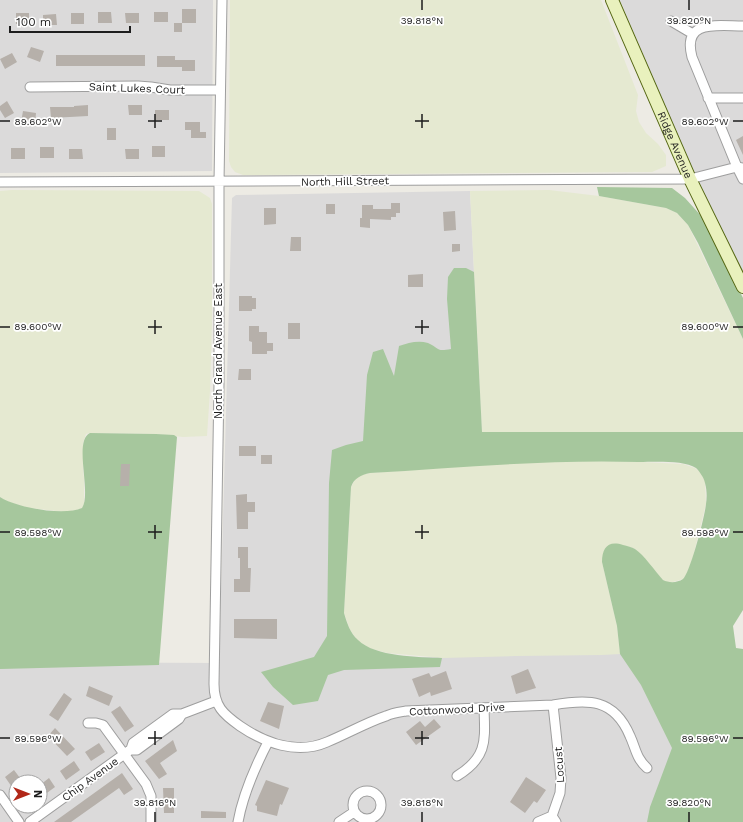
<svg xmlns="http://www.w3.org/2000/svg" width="743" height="822" font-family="'Work Sans',sans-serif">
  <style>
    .residential { fill: #dbdada; fill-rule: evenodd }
    .farmland { fill: #e5e9d1 }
    .forest { fill: #a6c79d }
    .building { fill: #b6b0aa }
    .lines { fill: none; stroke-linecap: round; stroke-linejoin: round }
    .street-casing { stroke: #9e9e9e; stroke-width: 11 }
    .secondary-casing { stroke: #546612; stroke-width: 14 }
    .street { stroke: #fff; stroke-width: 9 }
    .secondary { stroke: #e9f1bd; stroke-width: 12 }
    .ticks { fill: none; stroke: #1d1d1d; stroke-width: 1.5 }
    .labels { text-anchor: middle; stroke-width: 3.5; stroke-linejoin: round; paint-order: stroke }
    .street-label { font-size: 11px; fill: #1d1d1d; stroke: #fff }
    .ticks-label { font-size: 10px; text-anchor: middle; fill: #1d1d1d; stroke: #fff; stroke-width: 3.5; stroke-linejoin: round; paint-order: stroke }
  </style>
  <rect width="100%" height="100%" fill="#edebe4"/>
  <!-- residential -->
  <path class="residential" d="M0,0H213L212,171L0,173Z
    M620,0H743V271L707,200L684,150Z
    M470,191L479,374L380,447L338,452L327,660L627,651L680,750L660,822H0V662L219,663L232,198L236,195ZM16,782H40V806H16Z"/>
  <!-- farmland -->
  <path class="farmland" d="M230,0H601L638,95L636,111L639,122L646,133L658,144L666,155V166L652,172L243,175L235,172L231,167L229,161Z
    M12,190L199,191L210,198L212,204V323L210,391L207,436L183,437L156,434L90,433L86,434L83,443V471L84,478V504L82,508L77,510L66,512L28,508L6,501L0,497V191Z
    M549,190L599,196L666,208L677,213L688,225L743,339V432H482L470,191Z
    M563,461H620L683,464L695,468L701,473L705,481L706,504L693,557L687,574L683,579L673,582H667L663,580L635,549L630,547L602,562L617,626L620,654L602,655L516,656L443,658L387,653L369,648L358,641L350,630L344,613L351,487L356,478L361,475L370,473L494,464Z"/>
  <!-- forest -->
  <path class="forest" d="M597,187L672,188L685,198L703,218L743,298V339L698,243L688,225L677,213L666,208L599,196Z
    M454,268H466L474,272L482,432H743V610L733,626L736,648L743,649V822H647L650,807L672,748L641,685L620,654L617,626L602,562C602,548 608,540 623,545C627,546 632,547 635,549C644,555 655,571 663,580C669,583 677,583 683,579C690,573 705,516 706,504C707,498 707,490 705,483C704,478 700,472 696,468C684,460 654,462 639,462C549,459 460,468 370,473C361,475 354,478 351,487L344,613C347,623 350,633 358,640C375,657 419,657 442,658L440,667L344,670L328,675L318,701L293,705L273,687L261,672L314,657L327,636L329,483L332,450L346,445L363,441L367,375L373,352L383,349L394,376L399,346C408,343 418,340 428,343C440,348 435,352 451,349L447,299L448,277Z
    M90,433L156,434L174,435L177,437L159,665L0,669V497C17,508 64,516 82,508C92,493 73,441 90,433Z"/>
  <!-- building -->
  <path class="building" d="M182,9H196V23H182V32H174V23H182Z
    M98,12H111L112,23H98Z
    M154,12H168V22H154Z
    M16,13H29V24H16Z
    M71,13H84V24H71Z
    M125,13H139V23H126Z
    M56,14L57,25H43V15Z
    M31,47L44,51L40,62L27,57Z
    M12,53L17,62L5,69L0,59Z
    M56,55H145V66H56Z
    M157,56H175V60H195V71H182V67H157Z
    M7,101L14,113L5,118L0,110V106Z
    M88,105V116L51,118L50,107H74V106Z
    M128,105H142V115H129Z
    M155,110H169V120H155Z
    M23,111L36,113L35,124L21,122Z
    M185,122H200V132H206V138H191V130H185Z
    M107,128H116V140H107Z
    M743,136V155L736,140Z
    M152,146H165V157H152Z
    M40,147H54V158H40Z
    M11,148H25V159H11Z
    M69,149H82L83,159H69Z
    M125,149H139V159H126Z
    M391,203H400V213H396V217H391V220L370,219V228L360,227V218H362V205H373V209H391Z
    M326,204H335V214H326Z
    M264,208H276V224L264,225Z
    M455,211L456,230L444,231L443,212Z
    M291,237H301V251H290Z
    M452,244H460V251L452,252Z
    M423,274V287H408V275Z
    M239,296H252V298H256V309H252V311H239Z
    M288,323H300V339H288Z
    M249,326H259V332H267V343H273V351H267V354H252V342L249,341Z
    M239,369H251V380H238Z
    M239,446H256V456H239Z
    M261,455H272V464H261Z
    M121,464H130L129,486H120Z
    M247,494V502H255V512H248V529H237L236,495Z
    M238,547H248V568H251L250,592H234V579H240V558H238Z
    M234,619H277V639L234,638Z
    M528,669L536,688L516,694L511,676Z
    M446,671L452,689L431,696L430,692L419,697L412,679L429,673L431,677Z
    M89,686L113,696L109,706L86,696Z
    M64,693L72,699L58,721L49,715Z
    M268,702L284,706L279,729L260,721Z
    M120,706L134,726L125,732L111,712Z
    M434,719L441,727L416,745L406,732L420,721L425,727Z
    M55,728L75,749L67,756L48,736Z
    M173,740L177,751L160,763L167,774L159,779L145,761Z
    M99,743L105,752L91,761L85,752Z
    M74,761L80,770L66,780L60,771Z
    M14,770L23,782H16V793L5,777Z
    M122,773L133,789L124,795L119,788L71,822H54Z
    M526,777L546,790L537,803L534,801L525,813L510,802Z
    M49,778L55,787L40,798V785Z
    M266,780L289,788L282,805L280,804L277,816L257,811V806L255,805Z
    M163,788H174V813H164Z
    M201,811L226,812V818H201Z"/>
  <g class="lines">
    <defs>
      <path id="street" d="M222,0L219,182V384L214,684C214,706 223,714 240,726C265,743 297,755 327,742C347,734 365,723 386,716C392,713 400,712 406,711L553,705C588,699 614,698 630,736C636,749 636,758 647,768
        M671,21L693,34
        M743,26C717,26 682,19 692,57L737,167L743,179
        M30,87L138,86L151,87L170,90H220
        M708,98H743
        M0,182L690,179L737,167L743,168
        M553,705L561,778L560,793L552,816L556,822
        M88,723H96L103,725L146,784L151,796V822
        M131,749L133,743L173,714H182L216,701
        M457,776C488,757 485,740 484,708
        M353 805a14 14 0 1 1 28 0a14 14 0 1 1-28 0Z
        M0,795L19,822
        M30,822L130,750H137L179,719L182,714
        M238,822C243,794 255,767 268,742
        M339,822L354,812
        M538,822L552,816"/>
      <g id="secondary">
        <path id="s1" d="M612,0L690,179L743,287"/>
      </g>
    </defs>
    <!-- street casing -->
    <use href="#street" class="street-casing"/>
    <!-- secondary casing -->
    <use href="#secondary" class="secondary-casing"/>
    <!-- street -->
    <use href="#street" class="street"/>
    <!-- secondary -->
    <use href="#secondary" class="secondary"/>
  </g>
  <!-- ticks -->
  <path class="ticks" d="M422,0V10M689,0V10M155,114V128M422,114V128M0,121H10M148,121H162M415,121H429M733,121H743M155,320V334M422,320V334M0,327H10M148,327H162M415,327H429M733,327H743M155,525V539M422,525V539M0,532H10M148,532H162M415,532H429M733,532H743M155,731V745M422,731V745M0,738H10M148,738H162M415,738H429M733,738H743M155,812V822M422,812V822M689,812V822"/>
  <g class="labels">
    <!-- street labels -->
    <g class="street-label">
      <text transform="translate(137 88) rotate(2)" y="4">Saint Lukes Court</text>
      <text dy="4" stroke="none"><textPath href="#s1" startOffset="158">Ridge Avenue</textPath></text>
      <text transform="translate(345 181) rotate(-1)" y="4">North Hill Street</text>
      <text transform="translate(218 351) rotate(-90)" y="4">North Grand Avenue East</text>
      <text transform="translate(457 709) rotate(-3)" y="4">Cottonwood Drive</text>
      <text transform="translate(559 765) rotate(-94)" y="4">Locust</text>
      <text transform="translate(90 779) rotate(-36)" y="4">Chip Avenue</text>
    </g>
  </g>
  <g class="ticks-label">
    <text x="422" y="24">39.818°N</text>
    <text x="689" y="24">39.820°N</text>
    <text x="705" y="125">89.602°W</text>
    <text x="38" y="125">89.602°W</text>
    <text x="705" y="330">89.600°W</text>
    <text x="38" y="330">89.600°W</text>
    <text x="705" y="536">89.598°W</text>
    <text x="38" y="536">89.598°W</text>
    <text x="705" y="742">89.596°W</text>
    <text x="38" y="742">89.596°W</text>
    <text x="155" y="806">39.816°N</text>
    <text x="422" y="806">39.818°N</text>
    <text x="689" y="806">39.820°N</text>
  </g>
  <!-- north arrow -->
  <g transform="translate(28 794) rotate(90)"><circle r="19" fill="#ffffff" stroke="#a5a5a5"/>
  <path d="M0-3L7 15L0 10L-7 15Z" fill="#b12718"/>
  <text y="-6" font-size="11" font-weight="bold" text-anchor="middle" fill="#1d1d1d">N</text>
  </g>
  <!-- scale -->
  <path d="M10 26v6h120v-6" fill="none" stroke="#1d1d1d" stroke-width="2"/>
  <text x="16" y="26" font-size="12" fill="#1d1d1d" stroke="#ffffff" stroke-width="3" paint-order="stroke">100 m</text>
</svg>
